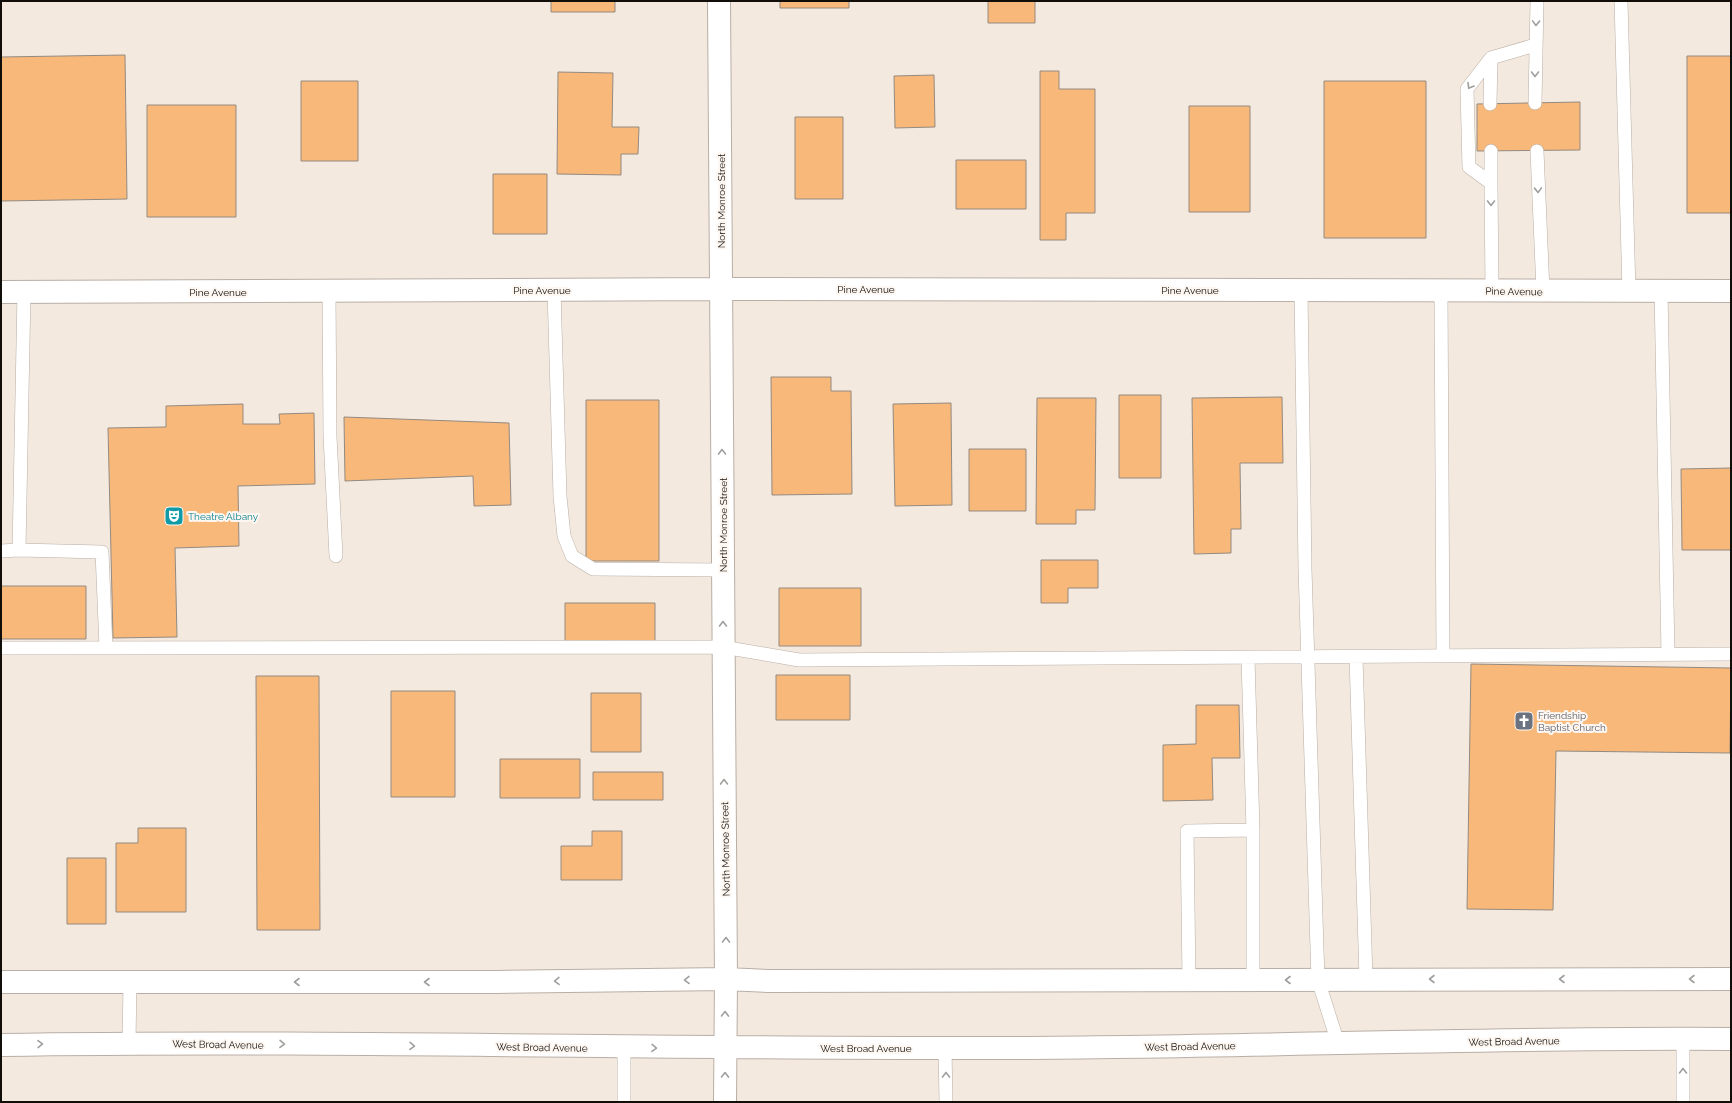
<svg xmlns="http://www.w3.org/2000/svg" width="1732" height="1103" font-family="Raleway,sans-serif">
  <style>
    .building { fill: #f7b879; stroke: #948a81 }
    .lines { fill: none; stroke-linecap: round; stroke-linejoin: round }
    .lane-casing { stroke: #b9aea5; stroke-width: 14 }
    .secondary-casing { stroke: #b9aea5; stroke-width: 24 }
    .lane { stroke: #fff; stroke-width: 13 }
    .secondary { stroke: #fff; stroke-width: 22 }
    .oneway { stroke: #a09f9d }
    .labels { text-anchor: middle; stroke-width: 4; stroke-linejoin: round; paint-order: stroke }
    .street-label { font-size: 10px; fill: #110e0a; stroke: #fef7f1 }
    .culture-label { font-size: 10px; fill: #0d838f; stroke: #fef7f1; text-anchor: start }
    .worship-label { font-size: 10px; fill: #5b616d; stroke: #fef7f1; text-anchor: start }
  </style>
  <rect width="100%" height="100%" fill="#f4e9df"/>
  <!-- building -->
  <path class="building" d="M551,1H615V12H551Z
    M780,1H849V8H780Z
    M988,1H1035V23H988Z
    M125,55L127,199L1,201V57Z
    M1687,56H1731V213H1687Z
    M1040,71H1059V89H1095V213H1066V240H1040Z
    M558,72L613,73L612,127H639L638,154H621V175L557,174Z
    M934,75L935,127L895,128L894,76Z
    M301,81H358V161H301Z
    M1324,81H1426V238H1324Z
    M1580,102V150L1477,151V104Z
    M147,105H236V217H147Z
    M1189,106H1250V212H1189Z
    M795,117H843V199H795Z
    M956,160H1026V209H956Z
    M493,174H547V234H493Z
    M771,377H831V391H851L852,494L772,495Z
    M1119,395H1161V478H1119Z
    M1282,397L1283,463H1240L1241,529H1231V553L1194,554L1192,398Z
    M1037,398H1096L1095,510H1076V524H1036Z
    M586,400H659V561H586Z
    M951,403L952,505L895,506L893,404Z
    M243,404V424H280L279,414L314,413L315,484L238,486L239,546L175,548L177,637L113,638L108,428L166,427V406Z
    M344,417L509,423L511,505L474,506L473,476L345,481Z
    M969,449H1026V511H969Z
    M1731,468V550H1682L1681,469Z
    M1041,560H1098V588H1068V603H1041Z
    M1,586H86V639H1Z
    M779,588H861V646H779Z
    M565,603H655V647H565Z
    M1471,664L1731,668L1730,753L1556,751L1553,910L1467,909Z
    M776,675H850V720H776Z
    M256,676H319L320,930H257Z
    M391,691H455V797H391Z
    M591,693H641V752H591Z
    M1196,705H1239L1240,758H1212L1213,800L1163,801V745L1196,744Z
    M500,759H580V798H500Z
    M593,772H663V800H593Z
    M138,828H186V912H116V843H138Z
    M592,831H622V880H561V846H592Z
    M67,858H106V924H67Z"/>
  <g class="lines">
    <defs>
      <path id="lane" d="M1621,1L1629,292
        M1535,103L1537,1
        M1490,104L1491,58
        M1491,151V183
        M1537,151L1543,291
        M554,290L560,496L564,536L572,556L593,569L723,570
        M1492,290L1491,183L1469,167L1467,89L1491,58L1535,45
        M329,291L330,436L336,556
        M1301,291L1305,569L1318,980L1338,1043
        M1441,291L1443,656
        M1661,291L1668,654
        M19,550L102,552L106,648
        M1,551L19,550L24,292
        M1,648L723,647L799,660L1731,654
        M1356,657L1366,979
        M1248,658L1253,830V980
        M1189,980L1187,831L1253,830
        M129,1043L130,982
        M624,1048V1102
        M945,1048L946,1102
        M1683,1102V1039"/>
      <path id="secondary" d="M719,1L726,979L725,1102
        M1,292L722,289L1731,291
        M1,982H495L726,979L769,981L1731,979
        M1,1045C328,1040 656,1049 983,1048C1233,1048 1482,1037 1731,1039"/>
    </defs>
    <!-- lane casing -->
    <use href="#lane" class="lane-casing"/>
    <!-- secondary casing -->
    <use href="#secondary" class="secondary-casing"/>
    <!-- lane -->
    <use href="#lane" class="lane"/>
    <!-- secondary -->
    <use href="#secondary" class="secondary"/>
  </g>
  <!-- one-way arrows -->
  <defs><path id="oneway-chevron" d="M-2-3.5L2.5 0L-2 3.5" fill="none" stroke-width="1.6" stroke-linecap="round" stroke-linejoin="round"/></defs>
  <g class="oneway">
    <use href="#oneway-chevron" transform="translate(1536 23) rotate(92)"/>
    <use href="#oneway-chevron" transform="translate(1535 74) rotate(90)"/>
    <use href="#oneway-chevron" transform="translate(1470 86) rotate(121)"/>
    <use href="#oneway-chevron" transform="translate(1538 190) rotate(88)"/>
    <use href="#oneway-chevron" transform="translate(1491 203) rotate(90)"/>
    <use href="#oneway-chevron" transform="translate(722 452) rotate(-90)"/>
    <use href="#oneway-chevron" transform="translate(723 624) rotate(-90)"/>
    <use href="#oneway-chevron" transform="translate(724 782) rotate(-91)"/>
    <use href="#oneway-chevron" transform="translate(726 940) rotate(-90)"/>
    <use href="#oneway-chevron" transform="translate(1432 979) rotate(180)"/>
    <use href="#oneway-chevron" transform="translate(1562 979) rotate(180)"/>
    <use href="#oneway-chevron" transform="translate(1692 979) rotate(180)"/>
    <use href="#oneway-chevron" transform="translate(687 980) rotate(179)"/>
    <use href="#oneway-chevron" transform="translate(1288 980) rotate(180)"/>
    <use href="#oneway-chevron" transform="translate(557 981) rotate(179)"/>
    <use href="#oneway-chevron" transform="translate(297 982) rotate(180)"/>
    <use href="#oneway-chevron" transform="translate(427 982) rotate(180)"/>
    <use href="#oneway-chevron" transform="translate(725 1014) rotate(-89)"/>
    <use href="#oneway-chevron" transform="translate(40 1044) rotate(-1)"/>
    <use href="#oneway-chevron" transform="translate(282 1044) rotate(1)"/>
    <use href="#oneway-chevron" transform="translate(412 1046) rotate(1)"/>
    <use href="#oneway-chevron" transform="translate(654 1048) rotate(1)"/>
    <use href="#oneway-chevron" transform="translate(1683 1071) rotate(-90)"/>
    <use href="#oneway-chevron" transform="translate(725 1075) rotate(-89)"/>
    <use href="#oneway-chevron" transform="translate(946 1075) rotate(-90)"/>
  </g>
  <!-- icons -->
  <defs>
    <symbol id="theatre-square" viewBox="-11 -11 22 22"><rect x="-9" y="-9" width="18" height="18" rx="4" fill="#0f9aa8" stroke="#fef7f1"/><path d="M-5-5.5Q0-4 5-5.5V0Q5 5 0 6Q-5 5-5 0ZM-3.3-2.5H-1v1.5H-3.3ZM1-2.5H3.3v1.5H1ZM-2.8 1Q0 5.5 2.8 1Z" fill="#fff"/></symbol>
    <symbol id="church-square" viewBox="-11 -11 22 22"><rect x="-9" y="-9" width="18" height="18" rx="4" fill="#6b7280" stroke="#fef7f1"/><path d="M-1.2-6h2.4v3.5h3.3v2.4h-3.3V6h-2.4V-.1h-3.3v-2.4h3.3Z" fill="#fff"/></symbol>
  </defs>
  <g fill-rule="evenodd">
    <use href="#theatre-square" x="163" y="505" width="22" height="22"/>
    <use href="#church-square" x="1513" y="710" width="22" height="22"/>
  </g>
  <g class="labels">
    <!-- street labels -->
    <g class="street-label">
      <text transform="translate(721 201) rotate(-90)" y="4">North Monroe Street</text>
      <text x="866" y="293">Pine Avenue</text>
      <text x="542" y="294">Pine Avenue</text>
      <text x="1190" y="294">Pine Avenue</text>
      <text transform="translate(1514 291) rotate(1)" y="4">Pine Avenue</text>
      <text x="218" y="296">Pine Avenue</text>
      <text transform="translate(723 525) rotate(-90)" y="4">North Monroe Street</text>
      <text transform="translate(725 849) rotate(-91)" y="4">North Monroe Street</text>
      <text transform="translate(1514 1041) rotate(-1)" y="4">West Broad Avenue</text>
      <text transform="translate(218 1044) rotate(1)" y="4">West Broad Avenue</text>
      <text transform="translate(1190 1046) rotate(-1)" y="4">West Broad Avenue</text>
      <text transform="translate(542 1047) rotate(1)" y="4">West Broad Avenue</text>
      <text x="866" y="1052">West Broad Avenue</text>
    </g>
    <!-- culture labels -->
    <g class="culture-label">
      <text x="188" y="520">Theatre Albany</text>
    </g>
    <!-- worship labels -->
    <g class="worship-label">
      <text x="1538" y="719">Friendship<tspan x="1538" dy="12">Baptist Church</tspan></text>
    </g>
  </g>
  <!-- border -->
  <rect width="1732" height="1103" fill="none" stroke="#110e0a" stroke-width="4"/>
</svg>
